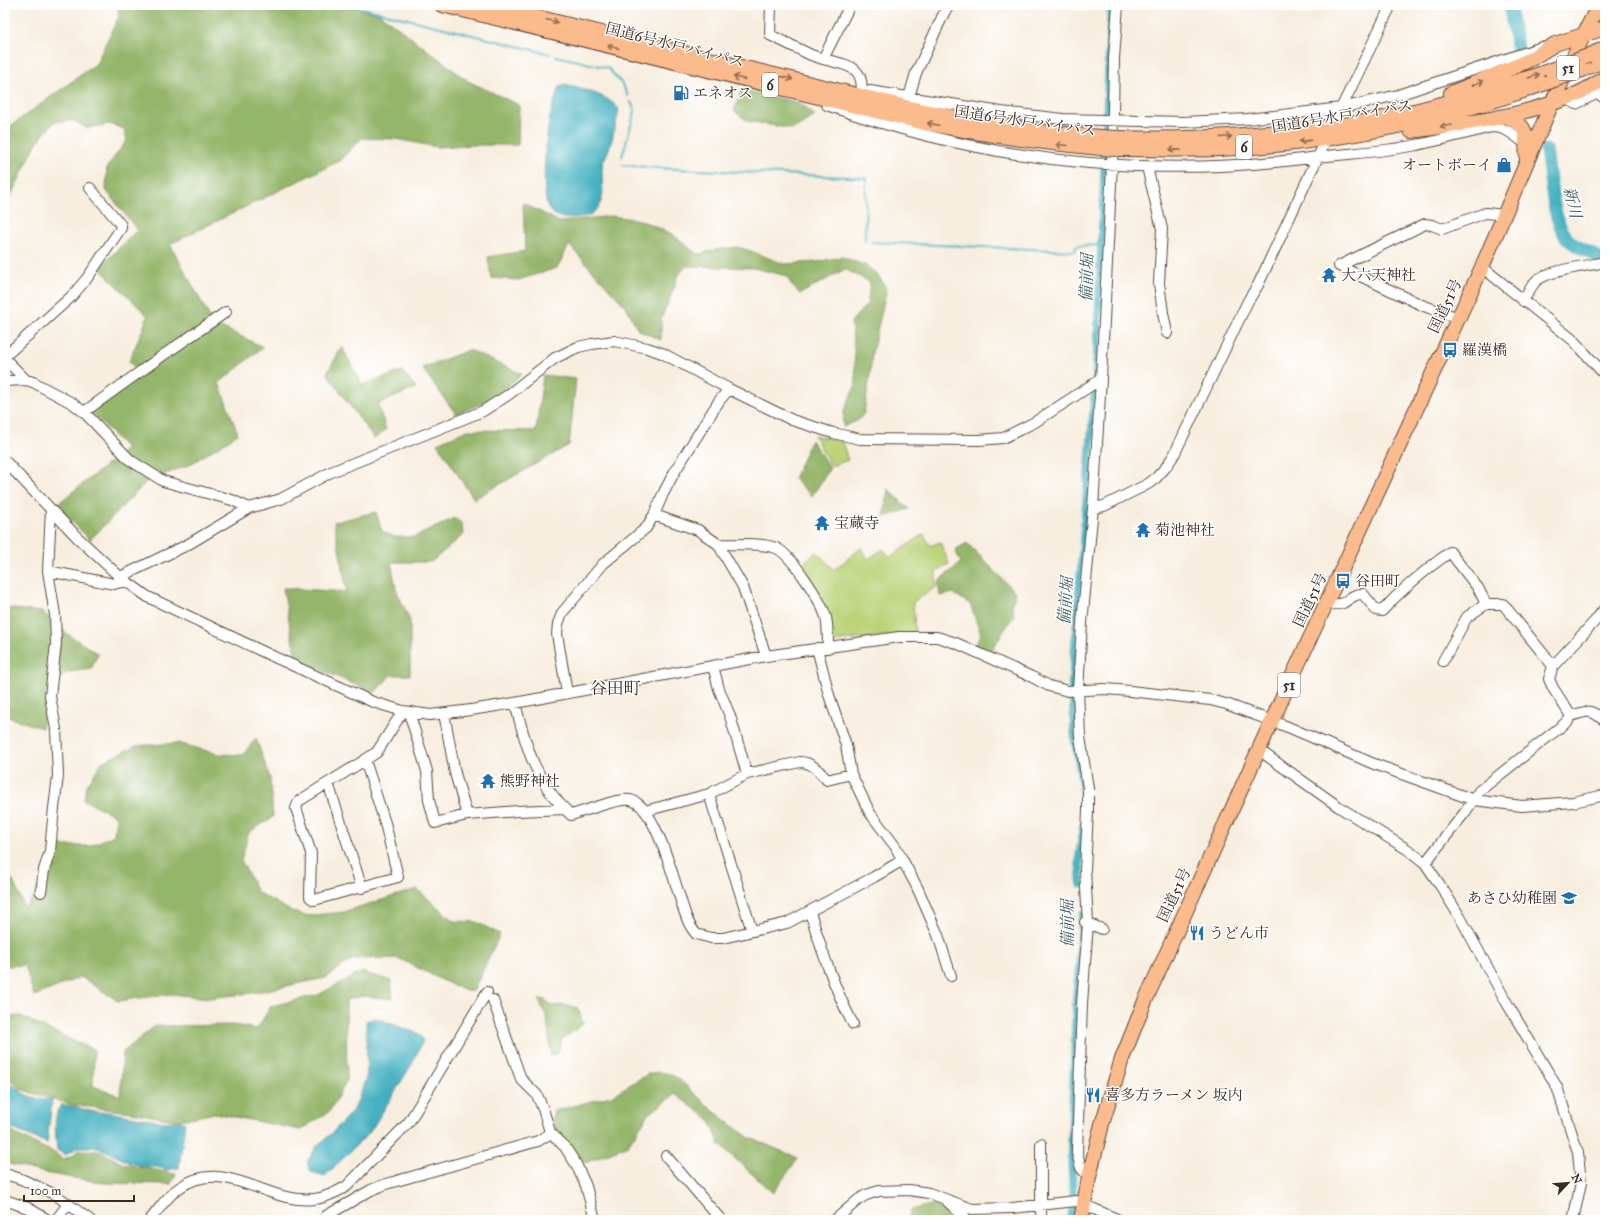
<svg xmlns="http://www.w3.org/2000/svg" width="1610" height="1225" font-family="'IM FELL Great Primer','Noto Serif JP',serif">
  <style>
    .green { fill: #bbd47a; stroke: #7b7f4c }
    .forest { fill: #94b66a; stroke: #687044 }
    .water { fill: #44b1c0; stroke: #406e6f }
    .lines { fill: none; stroke-linecap: round; stroke-linejoin: round }
    .stream { stroke: #44b1c0; stroke-width: 2 }
    .canal { stroke: #44b1c0; stroke-width: 8 }
    .river { stroke: #44b1c0; stroke-width: 13 }
    .minor-casing { stroke: #57473b; stroke-width: 12 }
    .highway-casing { stroke: #57473b; stroke-width: 16 }
    .minor { stroke: #fff; stroke-width: 10 }
    .highway { stroke: #fbbb8d; stroke-width: 14 }
    .highway-bridge-casing { stroke: #57473b; stroke-width: 16; stroke-linecap: butt }
    .highway-bridge { stroke: #fbbb8d; stroke-width: 14 }
    .oneway { stroke: #916b50 }
    .labels { text-anchor: middle; stroke-width: 3; stroke-linejoin: round; paint-order: stroke }
    .shield { fill: #fff; stroke: #766a62; stroke-width: 1 }
    .shield-label { font-size: 14px; font-weight: bold; fill: #3b2a1e }
    .street-label { font-size: 15px; fill: #3b2a1e; stroke: #fff }
    .poi-label { font-size: 15px; fill: #3b2a1e; stroke: #fff; text-anchor: start }
    .water-label { font-size: 16px; font-style: italic; fill: #3f605f; stroke: #fff }
    .quarter-label { font-size: 17px; fill: #3b2a1e; stroke: #fff }
  </style>
  <rect width="100%" height="100%" fill="#fff"/>
  <filter id="ink" filterUnits="userSpaceOnUse"><feTurbulence type="fractalNoise" baseFrequency=".025" numOctaves="2"/><feDisplacementMap in="SourceGraphic" scale="8" xChannelSelector="R" yChannelSelector="G"/><feConvolveMatrix kernelMatrix="1 2 1 2 8 2 1 2 1" color-interpolation-filters="sRGB"/></filter>
  <filter id="wash" filterUnits="userSpaceOnUse"><feTurbulence type="fractalNoise" baseFrequency=".012" numOctaves="4" result="noise"/><feDisplacementMap in="SourceGraphic" scale="16" xChannelSelector="R" yChannelSelector="G"/><feGaussianBlur stdDeviation="0.9" result="paint"/><feColorMatrix in="noise" values="0 0 0 0 0 0 0 0 0 0 0 0 0 0 0 0 0 1.4 0 .05"/><feComposite in="paint" operator="in"/></filter>
  <g filter="url(#wash)">
    <rect width="100%" height="100%" fill="#f8eedf"/>
    <!-- green -->
    <path class="green" d="M814,435L842,442L848,460L831,466Z
      M924,534L930,546L940,542L949,564L936,572V587L913,602L915,632L833,642L800,565L817,552L834,570L861,548L868,559L883,549L890,557Z"/>
    <!-- forest -->
    <path class="forest" d="M117,5H342L380,14L468,81L519,105L518,145H471L437,147L396,139L362,138L339,161L170,244L213,323L263,347L219,383L238,434L189,465L147,481L90,540L56,505L127,449L91,412L143,375L129,362L148,316L99,268L137,230L106,190L107,167L127,140L124,129L110,124L87,128L73,120L54,122L36,144L9,199L5,202V130L96,64L119,16Z
      M742,90L801,103L815,116L793,129L748,121L734,111Z
      M523,203L560,222L611,216L640,220L672,234L696,253L701,254L715,250L737,247L748,250L784,264L816,262L842,257L864,265L876,273L885,286L886,293L872,353L870,375L864,413L859,420L843,427L844,411L856,384L854,347L851,322L868,303L870,282L845,269L800,294L792,286L787,276L754,268L686,266L677,277L674,288L661,319V340L638,330L627,308L569,245L557,268L518,280L491,278L488,257L525,251Z
      M342,347L362,385L402,371L416,388L378,404L386,430L374,439L327,373Z
      M469,350L522,374L497,397L456,414L422,368Z
      M543,375L576,379L569,445L474,499L437,443L468,430L536,431Z
      M811,440L830,468L812,496L794,479Z
      M888,489L909,509L884,517Z
      M376,512L382,531L394,537H415L455,518L462,524L463,535L431,562H391L396,589L410,621V675H391L374,693L296,659L283,588L347,592L334,522Z
      M967,543L1016,593L1012,603L1014,615L989,654L975,647L981,634L970,604L953,593L940,596L938,582L961,562L955,550Z
      M5,608L42,612L69,635L98,654L91,669L69,672L47,686L42,728L5,716Z
      M256,738L270,778L273,817L249,832L241,860L257,892L289,910L305,916L343,912L417,889L454,921L476,922L500,934L473,992L454,986L398,958L353,959L325,978L252,993L210,998L171,994L118,1001L81,977L34,996L25,965L5,966V869L13,881L25,908L36,893L57,846H90L114,835L116,816L84,800L86,787L102,762L136,746L178,743L218,754L243,755Z
      M362,972L391,981L393,999L362,996L346,1000L347,1080L329,1112L300,1130L215,1113L181,1120H173L131,1112L73,1105L19,1089L9,1078L5,1079V1017L21,1016L47,1029L94,1050L93,1086L120,1096L123,1052L155,1026L233,1025L257,1029L271,1006L318,995Z
      M544,999L553,1006L563,1005L578,1008L583,1024L562,1039L558,1053L551,1056L547,1018L539,1000Z
      M658,1072L671,1074L680,1080L711,1109L748,1137L798,1158L773,1193L720,1145L710,1120L675,1094L648,1115L628,1145L585,1163L555,1130L552,1119L554,1111L611,1096L648,1074Z
      M5,1121L15,1134L53,1152L63,1159L73,1156L78,1150L100,1151L124,1164L176,1174L171,1184L104,1183L50,1174L5,1163Z
      M934,1204C944,1208 955,1212 961,1220H908L911,1210Z"/>
    <!-- water -->
    <path class="water" d="M562,85C577,87 611,95 619,110C616,122 614,134 610,146C607,157 601,160 602,174C602,186 605,195 599,206C594,216 583,217 573,218C564,219 554,217 549,209C540,195 546,130 551,113C553,104 557,95 559,87Z
      M376,1018L419,1034L423,1040L412,1064L370,1132L325,1176L311,1172L307,1162L317,1146L332,1133L355,1108L367,1075L366,1021Z
      M7,1082L26,1095L43,1100L46,1099L52,1100L47,1143L13,1129L5,1115V1083Z
      M61,1105C77,1105 90,1114 107,1112L165,1122L179,1121L185,1123L179,1168L167,1170L157,1167H147L130,1163L98,1147H78L65,1155L57,1150C56,1136 52,1116 61,1105Z"/>
    <g class="lines">
      <!-- stream -->
      <path class="stream" d="M350,5L550,54
        M556,56L608,68L622,84L628,96
        M622,157L635,111L631,102
        M622,165L657,168L866,178L865,241
        M871,242L1075,251L1076,246L1101,245"/>
      <!-- canal -->
      <path class="canal" d="M1084,800L1080,769L1075,740L1072,685L1096,376L1111,5
        M1081,884L1079,858L1083,826
        M1073,1198L1071,1149L1073,1092L1076,1004L1083,915
        M1071,1220L1073,1204"/>
      <!-- river -->
      <path class="river" d="M1510,5L1512,22L1518,51
        M1546,150C1550,173 1552,226 1570,241C1580,250 1598,253 1605,265"/>
    </g>
  </g>
  <g filter="url(#ink)">
    <g class="lines">
      <defs>
        <path id="minor" d="M771,5L770,35L811,55L823,59
          M850,5L823,59C846,65 866,65 861,96
          M861,96L870,91L1001,112L1063,119L1183,122L1248,119L1341,108L1398,95L1542,47
          M909,97L916,73L945,11L950,5
          M1567,99L1576,104L1598,93L1605,99
          M827,105C986,162 1152,180 1318,157C1351,153 1384,152 1416,145C1442,140 1467,133 1492,127C1506,127 1515,136 1526,144
          M1335,121L1391,5
          M1147,167L1162,229L1159,283L1163,313L1167,333
          M1339,266L1425,224L1432,225L1442,229L1485,213L1505,215
          M1339,266L1424,306L1459,318
          M1482,267L1573,340L1605,375
          M1523,301C1527,295 1530,288 1535,282C1544,271 1585,266 1600,263L1605,261
          M5,356L72,296L88,277L121,228V225L90,188
          M5,359L26,380
          M5,381L26,380L33,382L72,403L84,412L130,460L163,481L232,500L249,508
          M84,412L162,356L226,312
          M5,461L78,538L120,577L148,597L270,655L373,702L403,711L430,715L471,710L515,703L766,656L899,637H937L956,643L1032,677L1049,686L1068,691L1105,689L1130,691L1210,700L1226,704L1288,727L1374,764L1474,800L1522,806L1573,802L1605,795
          M1093,508L1104,506L1148,484L1156,478L1166,467L1174,455L1248,301L1258,285L1324,144
          M654,515L698,530L718,544L743,587L766,656
          M718,544C735,545 760,542 776,548C791,554 821,601 826,617C828,627 828,637 828,648
          M48,571L114,584L125,581
          M120,577L187,545L249,508L281,499L331,472L483,411L508,395L555,358L578,347L592,344L614,341L647,348L662,353L729,389L792,420L833,433L860,439L979,440L1003,438L1035,422L1101,379
          M1327,604C1332,604 1338,605 1343,603C1350,599 1354,593 1363,594L1376,610L1382,611C1402,589 1425,570 1450,552L1478,588L1486,604
          M817,648L829,695L846,745L851,774L870,813L895,846L917,887L938,935L951,976
          M1443,661L1467,617L1486,604H1503L1553,666
          M713,666L719,689L730,716L747,774
          M567,693L557,634L558,624L562,613L603,564L646,528L654,515L663,494L675,471L719,401L729,389
          M515,703C526,747 536,784 571,815C586,811 617,798 630,800C657,804 677,893 686,916C688,922 692,929 696,934L711,938H723L787,923L874,877L903,860
          M409,712L427,771L429,800L435,823L467,815
          M444,713L455,773L467,815L518,811L564,809
          M1571,716C1588,710 1591,709 1605,721
          M1259,750L1339,807L1410,851L1425,863L1440,885L1460,917L1508,1005L1557,1087L1578,1153L1581,1183L1573,1220
          M365,760L385,823L398,877L314,900L310,897L311,853L296,808L299,801Z
          M365,760L377,752L403,711
          M328,783L362,888
          M709,794L752,931
          M645,811L709,794L747,774L800,762C812,762 819,771 827,780L851,774
          M1425,863L1466,811L1479,791L1568,721L1571,716L1553,688L1549,679L1553,666L1595,621L1605,608
          M41,892L44,870L50,851L54,808L58,776L56,729L50,696L56,644L55,615L48,571L51,510
          M810,912C822,951 834,988 853,1024
          M1085,922L1102,929
          M493,1000L521,1079L537,1095L543,1109L550,1132L565,1147L576,1164L586,1186L595,1220
          M666,1156L721,1220
          M5,1174L21,1179L56,1195L90,1220
          M1089,1177L1081,1168L1077,1153L1082,1003L1088,923L1085,870L1088,811V788L1080,737L1078,690L1082,623L1093,508L1101,379L1112,165L1114,58L1118,5
          M5,1200L28,1208L48,1220
          M948,1202L968,1220
          M56,1220L68,1204
          M150,1220C159,1209 167,1196 179,1188C224,1155 267,1205 314,1199C326,1198 337,1192 347,1186L409,1122L487,992
          M325,1220L326,1216L371,1190L386,1184L538,1141L546,1136L550,1132
          M835,1220L858,1200L866,1195L879,1191L909,1190L929,1193L972,1209L1012,1208L1076,1201L1119,1220
          M1041,1220V1144"/>
        <path id="highway" d="M442,5L929,124C986,135 1043,143 1100,148
          M487,5L910,108L972,121L1031,131L1101,137
          M1588,56L1605,48
          M1582,70L1605,60
          M1451,93L1514,67L1531,59L1555,44L1605,28
          M1505,116C1530,126 1525,135 1527,159
          M1411,131C1463,124 1518,117 1567,98C1581,93 1593,86 1605,78
          M1117,138C1174,140 1229,137 1286,131C1321,128 1355,124 1388,117C1444,105 1498,89 1551,70
          M1117,149C1151,149 1185,150 1220,149C1331,144 1442,121 1546,83
          M1081,1220L1089,1177L1102,1124L1122,1059L1145,1001L1280,703L1482,267L1552,103L1584,34L1599,5"/>
      </defs>
      <!-- minor casing -->
      <use href="#minor" class="minor-casing"/>
      <!-- highway casing -->
      <use href="#highway" class="highway-casing"/>
      <!-- minor -->
      <use href="#minor" class="minor"/>
      <!-- highway -->
      <use href="#highway" class="highway"/>
      <defs>
        <path id="highway-bridge" d="M1551,70L1588,56
          M1546,83L1582,70
          M1101,137L1117,138
          M1100,148L1117,149"/>
      </defs>
      <!-- highway-bridge casing -->
      <use href="#highway-bridge" class="highway-bridge-casing"/>
      <!-- highway-bridge -->
      <use href="#highway-bridge" class="highway-bridge"/>
    </g>
    <!-- one-way arrows -->
    <defs><path id="oneway-shaft" d="M-6 0H5M1.5-3L5.5 0L1.5 3" fill="none" stroke-width="1.6" stroke-linecap="round" stroke-linejoin="round"/></defs>
    <g class="oneway">
      <use href="#oneway-shaft" transform="translate(552 21) rotate(14)"/>
      <use href="#oneway-shaft" transform="translate(613 47) rotate(-166)"/>
      <use href="#oneway-shaft" transform="translate(1534 76) rotate(-20)"/>
      <use href="#oneway-shaft" transform="translate(739 78) rotate(-166)"/>
      <use href="#oneway-shaft" transform="translate(787 78) rotate(14)"/>
      <use href="#oneway-shaft" transform="translate(1478 83) rotate(-22)"/>
      <use href="#oneway-shaft" transform="translate(933 124) rotate(-168)"/>
      <use href="#oneway-shaft" transform="translate(1446 126) rotate(171)"/>
      <use href="#oneway-shaft" transform="translate(1226 137) rotate(-5)"/>
      <use href="#oneway-shaft" transform="translate(1305 141) rotate(172)"/>
      <use href="#oneway-shaft" transform="translate(1062 145) rotate(-175)"/>
      <use href="#oneway-shaft" transform="translate(1175 150) rotate(-179)"/>
    </g>
  </g>
  <!-- icons -->
  <defs>
    <symbol id="fuel-bare" viewBox="-9 -9 18 18"><path d="M-5.5-6h7V0h2V4h1.3V-2.5L3-4.5l.8-.8L6-3V5H2.5V1h-1V6h-7ZM-4.2-4.7v3.2H.2V-4.7Z" fill="#1f6fb2" stroke="#fff" stroke-width="2.5" paint-order="stroke"/></symbol>
    <symbol id="shop-bare" viewBox="-9 -9 18 18"><path d="M-5-2.5h2.3a2.7 3.5 0 0 1 5.4 0H5L5.5 6h-11ZM-1.5-2.5h3a1.5 2.3 0 0 0-3 0Z" fill="#1f6fb2" stroke="#fff" stroke-width="2.5" paint-order="stroke"/></symbol>
    <symbol id="temple-bare" viewBox="-9 -9 18 18"><path d="M0-6L5-2H3V0L6.5 2.5H4V6H1.5V3h-3V6H-4V2.5H-6.5L-3 0V-2H-5Z" fill="#1f6fb2" stroke="#fff" stroke-width="2.5" paint-order="stroke"/></symbol>
    <symbol id="bus-bare" viewBox="-9 -9 18 18"><path d="M-5-6H5V4H4V6H2V4H-2V6H-4V4H-5ZM-3.5-4V0h7V-4ZM-3.5 1.2v1.5H-2V1.2ZM2 1.2v1.5H3.5V1.2Z" fill="#1f6fb2" stroke="#fff" stroke-width="2.5" paint-order="stroke"/></symbol>
    <symbol id="school-bare" viewBox="-9 -9 18 18"><path d="M0-5L7-2L0 1L-7-2ZM-4 1L0 2.5L4 1V4Q0 6-4 4Z" fill="#1f6fb2" stroke="#fff" stroke-width="2.5" paint-order="stroke"/></symbol>
    <symbol id="restaurant-bare" viewBox="-9 -9 18 18"><path d="M-5-6h1v4h1v-4h1v4h1v-4h1v5L-1.5 .5V6h-2V.5L-5-1ZM5-6V6H3V1.5H1.5Q1.5-4 5-6Z" fill="#1f6fb2" stroke="#fff" stroke-width="2.5" paint-order="stroke"/></symbol>
  </defs>
  <g fill-rule="evenodd">
    <use href="#fuel-bare" x="670" y="82" width="22" height="22"/>
    <use href="#shop-bare" x="1493" y="154" width="22" height="22"/>
    <use href="#temple-bare" x="1318" y="264" width="22" height="22"/>
    <use href="#bus-bare" x="1439" y="339" width="22" height="22"/>
    <use href="#temple-bare" x="811" y="512" width="22" height="22"/>
    <use href="#temple-bare" x="1132" y="519" width="22" height="22"/>
    <use href="#bus-bare" x="1332" y="570" width="22" height="22"/>
    <use href="#temple-bare" x="477" y="770" width="22" height="22"/>
    <use href="#school-bare" x="1558" y="887" width="22" height="22"/>
    <use href="#restaurant-bare" x="1186" y="922" width="22" height="22"/>
    <use href="#restaurant-bare" x="1082" y="1084" width="22" height="22"/>
  </g>
  <g class="labels">
    <!-- shield labels -->
    <g class="shield">
      <rect x="1557" y="56" width="22" height="24" rx="3"/>
      <rect x="762" y="73" width="16" height="24" rx="3"/>
      <rect x="1236" y="135" width="16" height="24" rx="3"/>
      <rect x="1278" y="673" width="22" height="24" rx="3"/>
    </g>
    <g class="shield-label">
      <text x="1568" y="73">51</text>
      <text x="770" y="90">6</text>
      <text x="1244" y="152">6</text>
      <text x="1289" y="690">51</text>
    </g>
    <!-- street labels -->
    <g class="street-label">
      <text transform="translate(675 45) rotate(14)" y="5">国道6号水戸バイパス</text>
      <text transform="translate(1342 116) rotate(-9)" y="5">国道6号水戸バイパス</text>
      <text transform="translate(1025 121) rotate(8)" y="5">国道6号水戸バイパス</text>
      <text transform="translate(1445 306) rotate(-65)" y="5">国道51号</text>
      <text transform="translate(1310 600) rotate(-65)" y="5">国道51号</text>
      <text transform="translate(1174 895) rotate(-65)" y="5">国道51号</text>
    </g>
    <!-- poi labels -->
    <g class="poi-label">
      <text x="693" y="98">エネオス</text>
      <text x="1492" y="170" text-anchor="end">オートボーイ</text>
      <text x="1341" y="280">大六天神社</text>
      <text x="1462" y="355">羅漢橋</text>
      <text x="834" y="528">宝蔵寺</text>
      <text x="1155" y="535">菊池神社</text>
      <text x="1355" y="586">谷田町</text>
      <text x="500" y="786">熊野神社</text>
      <text x="1557" y="903" text-anchor="end">あさひ幼稚園</text>
      <text x="1209" y="938">うどん市</text>
      <text x="1105" y="1100">喜多方ラーメン 坂内</text>
    </g>
    <!-- water labels -->
    <g class="water-label">
      <text transform="translate(1573 202) rotate(77)" y="6">新川</text>
      <text transform="translate(1086 278) rotate(-88)" y="6">備前堀</text>
      <text transform="translate(1065 601) rotate(-86)" y="6">備前堀</text>
      <text transform="translate(1067 924) rotate(-90)" y="6">備前堀</text>
    </g>
    <!-- quarter labels -->
    <g class="quarter-label">
      <text x="615" y="694">谷田町</text>
    </g>
  </g>
  <!-- margin -->
  <rect width="1610" height="1225" fill="none" stroke="#fff" stroke-width="20"/>
  <!-- north arrow -->
  <g transform="translate(1568 1183) rotate(64)" stroke="#ffffff" stroke-width="3" paint-order="stroke">
  <path d="M0-3L7 15L0 10L-7 15Z" fill="#3b2a1e"/>
  <text y="-6" font-size="11" font-weight="bold" text-anchor="middle" fill="#3b2a1e">N</text>
  </g>
  <!-- scale -->
  <path d="M24 1195v6h110v-6" fill="none" stroke="#3b2a1e" stroke-width="2"/>
  <text x="30" y="1195" font-size="12" fill="#3b2a1e" stroke="#ffffff" stroke-width="3" paint-order="stroke">100 m</text>
</svg>
